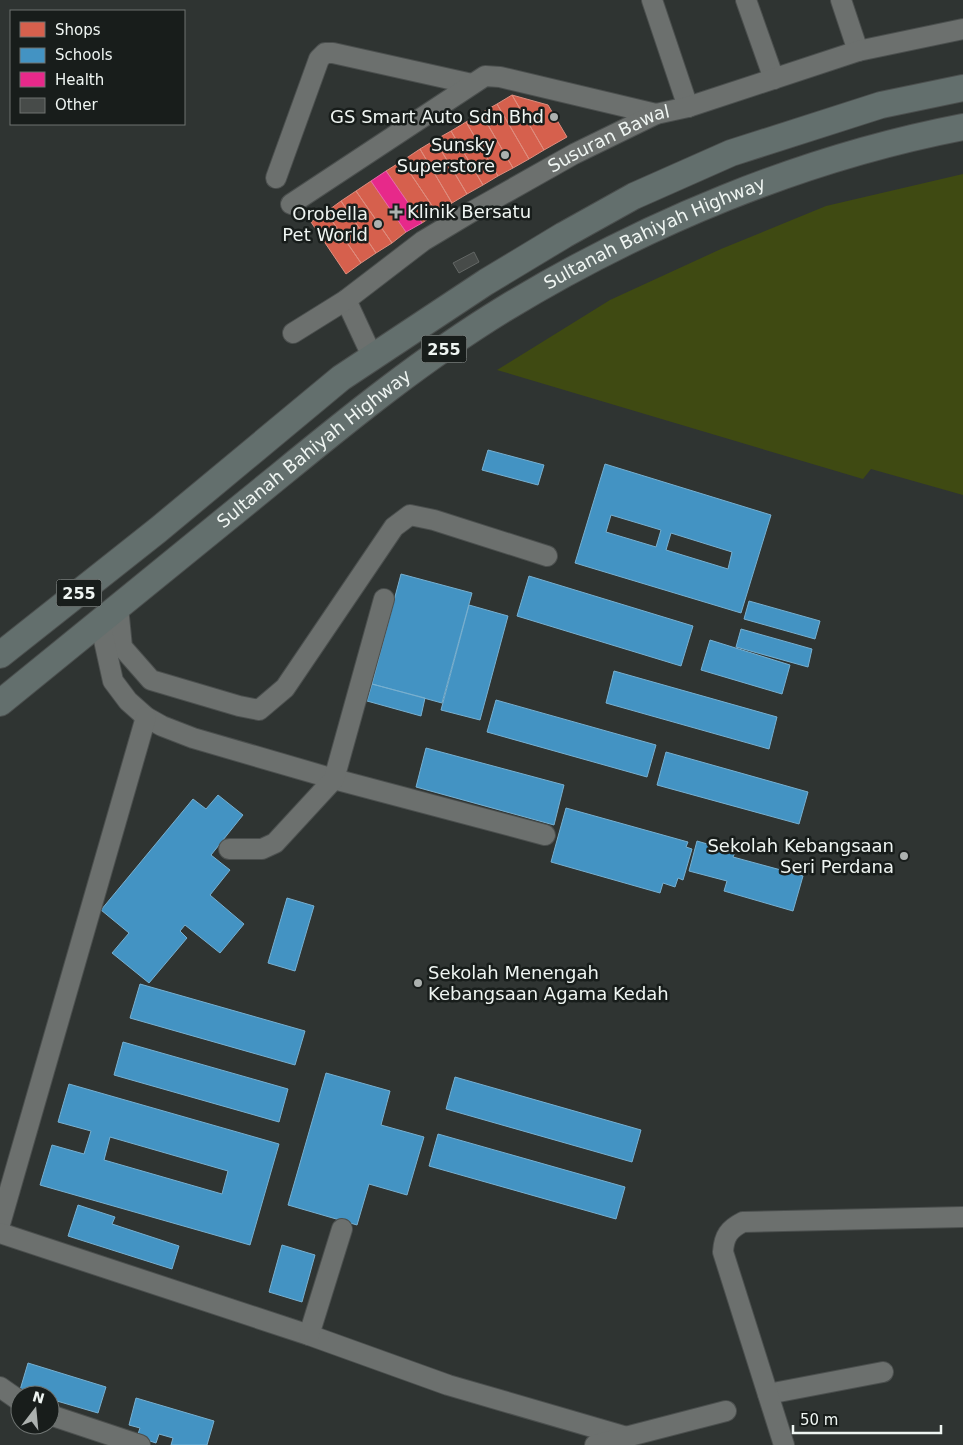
<svg xmlns="http://www.w3.org/2000/svg" width="963" height="1445" font-family="'DejaVu Sans',sans-serif">
  <style>
    .green { fill: #3f4a12 }
    .shops { fill: #d6604d; stroke: #de8d7e }
    .schools { fill: #4393c3; stroke: #77b0d1; fill-rule: evenodd }
    .health { fill: #e7298a; stroke: #e966a9 }
    .building { fill: #474b49; stroke: #636765 }
    .lines { fill: none; stroke-linecap: round; stroke-linejoin: round }
    .minor-casing { stroke: #4b4f4e; stroke-width: 22 }
    .major-casing { stroke: #4b4f4e; stroke-width: 28 }
    .minor { stroke: #6c706e; stroke-width: 20 }
    .major { stroke: #636f6d; stroke-width: 26 }
    .poi-dot { fill: #acb1af; stroke: #181d1b; stroke-width: 2 }
    .labels { text-anchor: middle; stroke-width: 5; stroke-linejoin: round; paint-order: stroke }
    .shield { fill: #181d1b; stroke: #aeb4b2; stroke-width: 1 }
    .shield-label { font-size: 16px; font-weight: bold; fill: #eff5f2 }
    .poi-label { font-size: 18px; fill: #eff5f2; stroke: #181d1b; text-anchor: end }
    .street-label { font-size: 18px; fill: #eff5f2; stroke: #181d1b }
  </style>
  <rect width="100%" height="100%" fill="#2f3432"/>
  <!-- green -->
  <path class="green" d="M963,174V495L871,469L863,479L497,370L610,300L721,249L826,206Z"/>
  <!-- shops -->
  <path class="shops" d="M512,95L548,105L567,137L544,150Z
    M512,95L544,150L529,159L497,104Z
    M497,104L529,159L513,168L481,113Z
    M481,113L513,168L498,176L466,122Z
    M466,122L498,176L483,185L451,131Z
    M451,131L483,185L467,194L435,140Z
    M435,140L467,194L452,203L420,149Z
    M420,149L452,203L437,213L402,161Z
    M402,161L437,213L422,223L386,171Z
    M371,181L406,232L392,243L356,191Z
    M356,191L392,243L376,253L341,201Z
    M341,201L376,253L361,263L326,212Z
    M326,212L361,263L346,274L311,222Z"/>
  <!-- schools -->
  <path class="schools" d="M488,450L544,465L538,485L482,470Z
    M605,464L771,515L741,613L575,563ZM611,515L661,530L656,547L606,532ZM671,533L732,552L728,569L666,550Z
    M401,574L472,593L442,703L372,684Z
    M529,576L693,626L681,666L517,616Z
    M749,601L820,621L815,639L744,619Z
    M469,605L508,616L480,720L441,710Z
    M741,629L812,649L808,667L736,647Z
    M710,640L790,665L782,694L701,670Z
    M614,671L777,717L769,749L606,703Z
    M372,684L425,698L421,716L367,701Z
    M496,700L656,745L647,777L487,732Z
    M426,748L564,785L554,825L416,787Z
    M666,752L808,792L799,824L657,785Z
    M218,795L243,815L211,855L230,870L210,895L244,924L220,953L185,925L180,931L187,938L149,983L112,953L129,933L101,910L193,799L206,809Z
    M566,808L688,842L686,847L692,849L683,880L678,878L675,887L663,883L660,893L551,862Z
    M697,841L735,852L733,857L803,876L793,911L724,891L727,881L689,871Z
    M287,898L314,906L295,971L268,963Z
    M140,984L305,1031L295,1065L130,1018Z
    M123,1042L288,1089L279,1122L114,1075Z
    M326,1073L390,1091L381,1125L424,1137L407,1195L369,1184L357,1225L288,1205Z
    M455,1077L641,1130L632,1162L446,1109Z
    M69,1084L279,1144L250,1245L40,1185L52,1145L84,1154L91,1131L58,1122ZM110,1137L228,1171L222,1194L104,1160Z
    M438,1134L625,1187L616,1219L429,1166Z
    M78,1205L115,1217L112,1224L179,1246L172,1269L68,1236Z
    M282,1245L315,1255L302,1302L269,1292Z
    M28,1363L106,1387L98,1413L50,1399V1395H37L20,1390Z
    M136,1398L214,1421L207,1445H171L173,1438L159,1434L156,1443L137,1437L140,1428L129,1425Z"/>
  <!-- health -->
  <path class="health" d="M386,171L422,223L406,232L371,181Z"/>
  <!-- building -->
  <path class="building" d="M474,252L479,262L459,273L453,263Z"/>
  <g class="lines">
    <defs>
      <g id="minor">
        <path d="M652,0L688,107"/>
        <path d="M746,0L774,79"/>
        <path d="M841,0L858,51"/>
        <path d="M276,178L319,59L325,53H333L472,84"/>
        <path d="M291,204L485,76L500,77L656,114"/>
        <path d="M346,300L372,356"/>
        <path id="s1" d="M293,333L346,300L423,241L473,211L574,154L656,114L688,107L858,51L963,29"/>
        <path d="M118,607L122,647L151,680L239,706L259,710L285,688L394,527L410,515L434,520L547,556"/>
        <path d="M100,622L113,681L128,701L146,717L162,726L193,738L334,779L545,835"/>
        <path d="M229,849H262L275,843L334,779L384,599"/>
        <path d="M0,1224L146,717"/>
        <path d="M0,1233L309,1335L448,1385L627,1437"/>
        <path d="M309,1335L342,1229"/>
        <path d="M0,1387L20,1401"/>
        <path d="M768,1394L883,1372"/>
        <path d="M50,1415L140,1445"/>
        <path d="M595,1445L726,1411"/>
        <path d="M784,1445L723,1252C724,1236 729,1229 743,1222L963,1217"/>
      </g>
      <g id="major">
        <path d="M0,655L158,530L341,378L486,282L564,235L634,196L731,153L881,105L963,88"/>
        <path id="s2" d="M0,703C93,628 186,551 279,476C351,417 424,358 504,309C644,224 802,158 963,127"/>
      </g>
    </defs>
    <!-- minor casing -->
    <use href="#minor" class="minor-casing"/>
    <!-- major casing -->
    <use href="#major" class="major-casing"/>
    <!-- minor -->
    <use href="#minor" class="minor"/>
    <!-- major -->
    <use href="#major" class="major"/>
  </g>
  <!-- markers -->
  <g class="poi-dot">
    <circle cx="554" cy="117" r="5"/>
    <circle cx="505" cy="155" r="5"/>
    <path d="M393.5 204.5h5v5h5v5h-5v5h-5v-5h-5v-5h5z"/>
    <circle cx="378" cy="224" r="5"/>
    <circle cx="904" cy="856" r="5"/>
    <circle cx="418" cy="983" r="5"/>
  </g>
  <g class="labels">
    <!-- shield labels -->
    <g class="shield">
      <rect x="421.5" y="335.5" width="45" height="27" rx="4"/>
      <rect x="56.5" y="579.5" width="45" height="27" rx="4"/>
    </g>
    <g class="shield-label">
      <text x="444" y="355">255</text>
      <text x="79" y="599">255</text>
    </g>
    <!-- poi labels -->
    <g class="poi-label">
      <text x="544" y="123">GS Smart Auto Sdn Bhd</text>
      <text x="495" y="151">Sunsky<tspan x="495" dy="21">Superstore</tspan></text>
      <text x="407" y="218" text-anchor="start">Klinik Bersatu</text>
      <text x="368" y="220">Orobella<tspan x="368" dy="21">Pet World</tspan></text>
      <text x="894" y="852">Sekolah Kebangsaan<tspan x="894" dy="21">Seri Perdana</tspan></text>
      <text x="428" y="979" text-anchor="start">Sekolah Menengah<tspan x="428" dy="21">Kebangsaan Agama Kedah</tspan></text>
    </g>
    <!-- street labels -->
    <g class="street-label">
      <text dy="6" stroke="none"><textPath href="#s1" startOffset="372">Susuran Bawal</textPath></text>
      <text dy="6" stroke="none"><textPath href="#s2" startOffset="809">Sultanah Bahiyah Highway</textPath></text>
      <text dy="6" stroke="none"><textPath href="#s2" startOffset="404">Sultanah Bahiyah Highway</textPath></text>
    </g>
  </g>
  <!-- legend -->
  <rect x="10" y="10" width="175" height="115" fill="#181d1b" stroke="#6e7371"/>
  <rect x="20" y="22" width="25" height="15" fill="#d6604d" stroke="#6e7371"/>
  <text x="55" y="35" font-size="15" fill="#eff5f2">Shops</text>
  <rect x="20" y="48" width="25" height="15" fill="#4393c3" stroke="#6e7371"/>
  <text x="55" y="60" font-size="15" fill="#eff5f2">Schools</text>
  <rect x="20" y="72" width="25" height="15" fill="#e7298a" stroke="#6e7371"/>
  <text x="55" y="85" font-size="15" fill="#eff5f2">Health</text>
  <rect x="20" y="98" width="25" height="15" fill="#474b49" stroke="#6e7371"/>
  <text x="55" y="110" font-size="15" fill="#eff5f2">Other</text>
  <!-- north arrow -->
  <g transform="translate(35 1410) rotate(16)"><circle r="24" fill="#181d1b" stroke="#6e7371"/>
  <path d="M0-4L9 19L0 12L-9 19Z" fill="#acb1af"/>
  <text y="-8" font-size="14" font-weight="bold" text-anchor="middle" fill="#eff5f2">N</text>
  </g>
  <!-- scale -->
  <path d="M793 1425v8h148v-8" fill="none" stroke="#eff5f2" stroke-width="2.5"/>
  <text x="800" y="1425" font-size="15" fill="#eff5f2" stroke="#181d1b" stroke-width="4" paint-order="stroke">50 m</text>
</svg>
